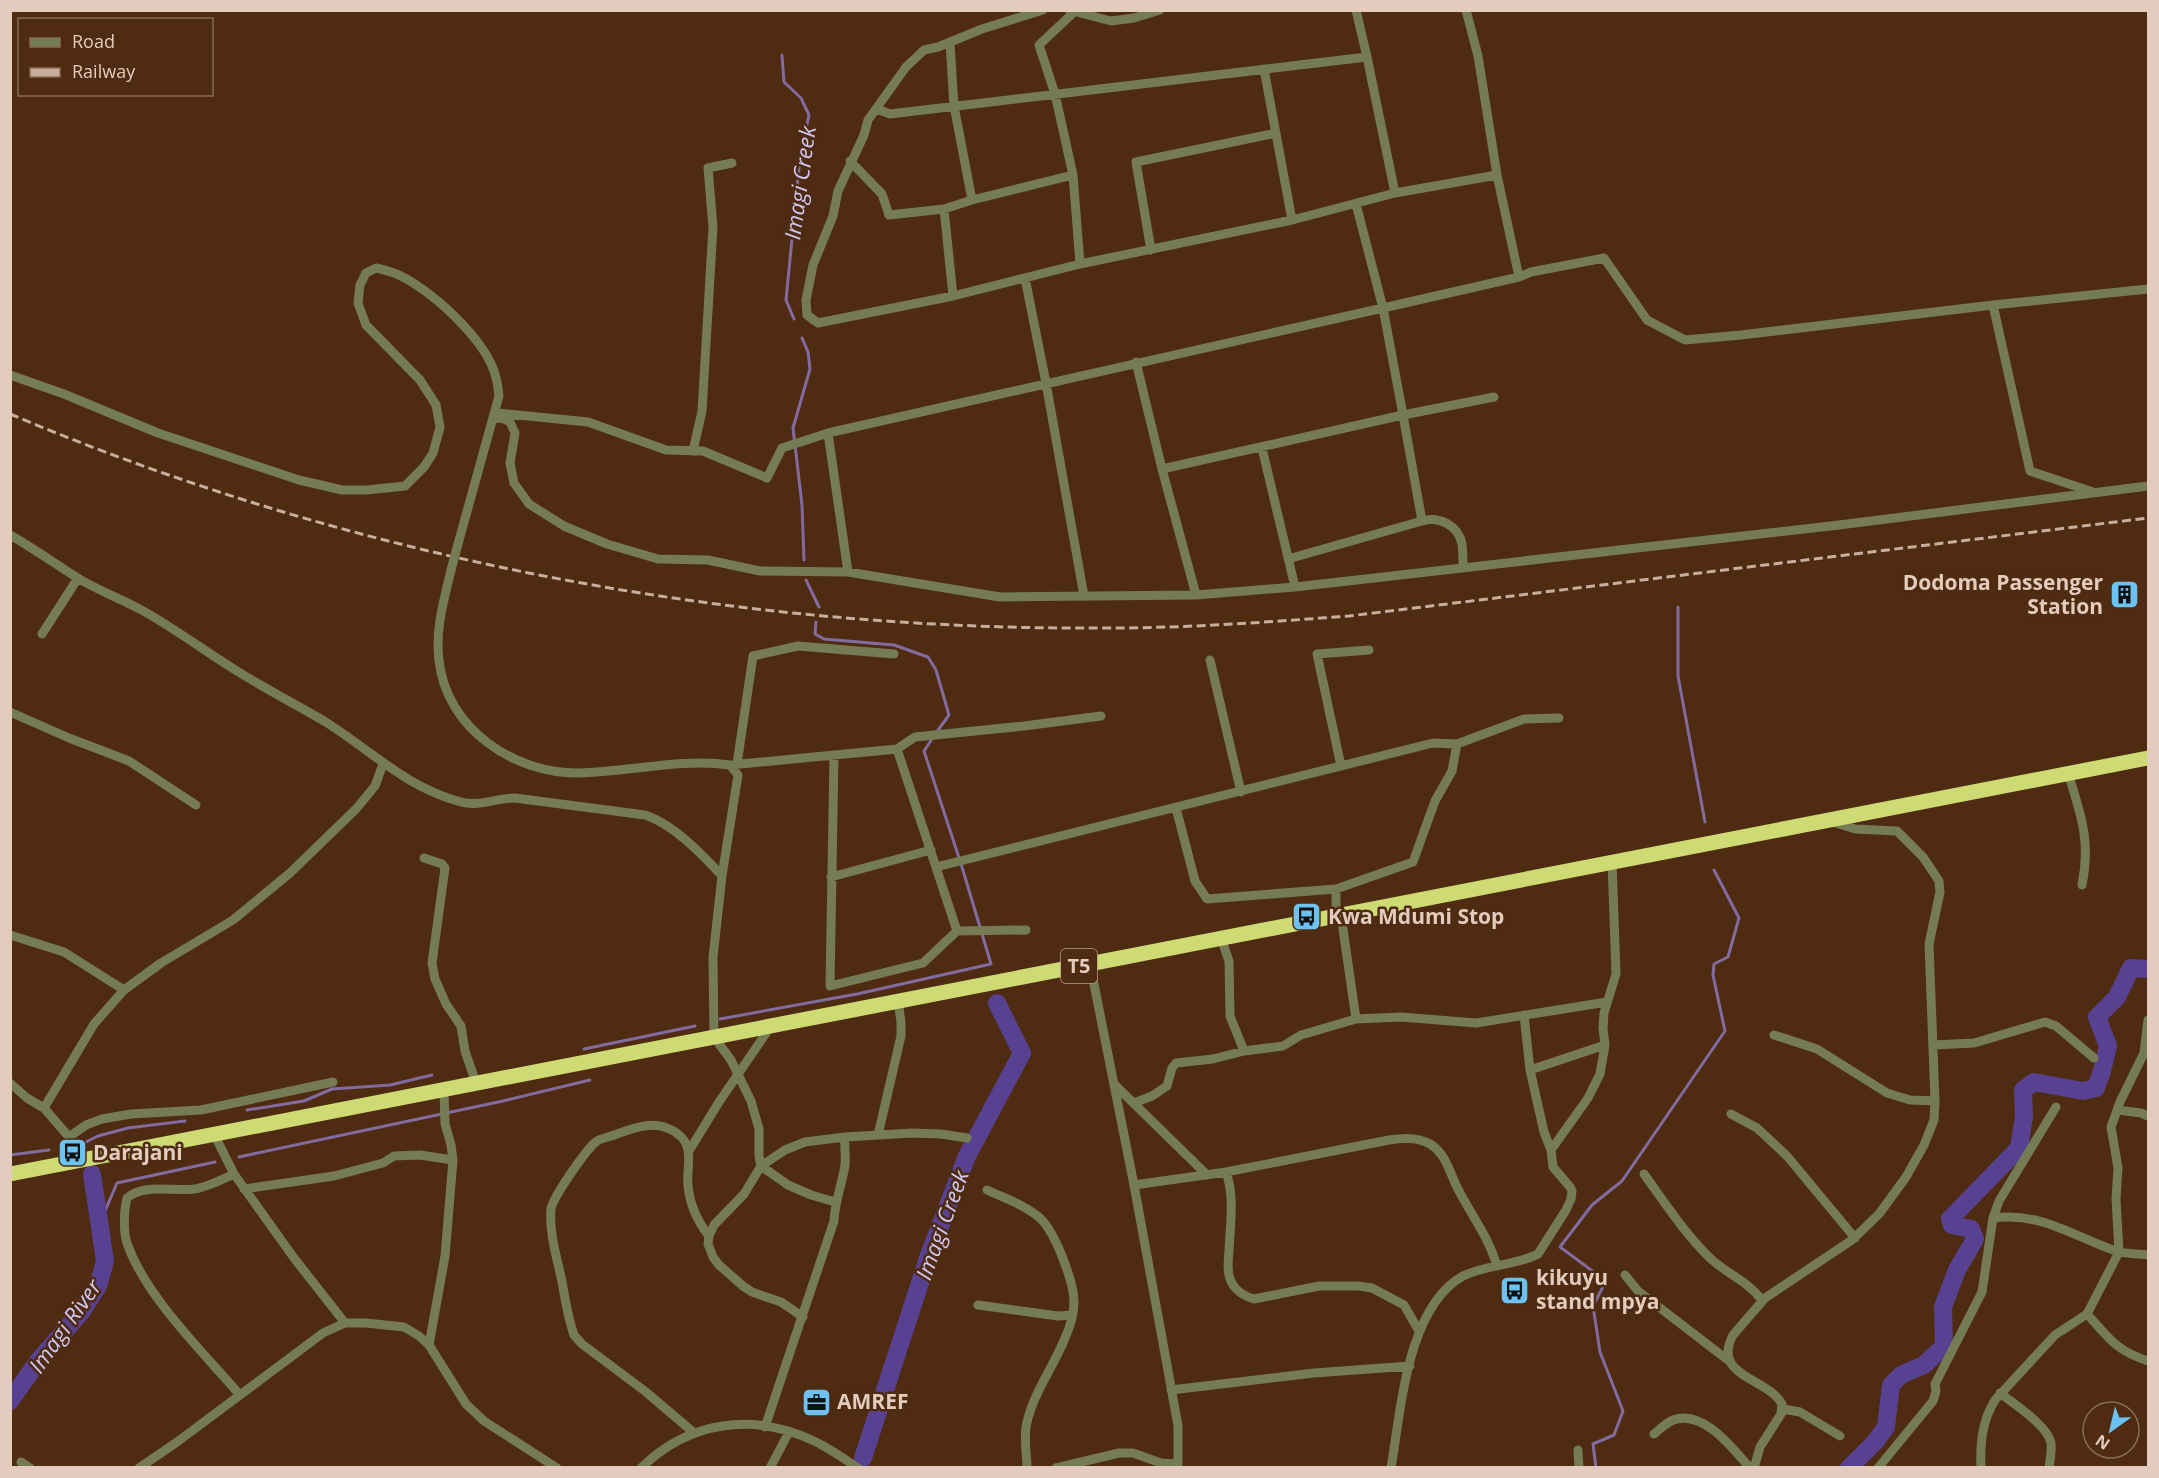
<svg xmlns="http://www.w3.org/2000/svg" width="2159" height="1478" font-family="'Open Sans',sans-serif">
  <style>
    .lines { fill: none; stroke-linecap: round; stroke-linejoin: round }
    .stream { stroke: #826b9f; stroke-width: 3 }
    .river { stroke: #594192; stroke-width: 18 }
    .minor { stroke: #757b53; stroke-width: 9 }
    .highway { stroke: #ceda73; stroke-width: 15 }
    .rail { stroke: #c7ae9e; stroke-width: 3; stroke-dasharray: 9 4.5; stroke-linecap: butt }
    .minor-bridge { stroke: #757b53; stroke-width: 9 }
    .labels { text-anchor: middle; stroke-width: 5; stroke-linejoin: round; paint-order: stroke }
    .shield { fill: #4e2b11; stroke: #b69c8a; stroke-width: 1.5 }
    .shield-label { font-size: 20px; font-weight: bold; fill: #e3ccbe }
    .poi-label { font-size: 21px; font-weight: bold; fill: #e3ccbe; stroke: #4e2b11; text-anchor: start }
    .water-label { font-size: 22px; font-style: italic; fill: #d1c8f5; stroke: #4e2b11 }
  </style>
  <rect width="100%" height="100%" fill="#4e2b11"/>
  <g class="lines">
    <!-- stream -->
    <path class="stream" d="M782,55L784,82L801,98L809,115L800,158L786,300L794,319
      M802,338L808,352L810,369L793,428L802,505L804,560
      M806,580L819,607
      M1678,607V676L1705,822
      M816,622L815,634L824,639L894,645L928,657L936,670L949,715L936,733
      M720,1019L857,994L991,964L962,867L924,751L932,739
      M584,1049L695,1026
      M247,1110L304,1101L332,1089L390,1085L432,1075
      M77,1143H84L98,1136L128,1128L185,1121
      M10,1155L49,1150
      M239,1157L503,1101L590,1080
      M99,1212L105,1211L117,1183L215,1162
      M1596,1468L1593,1444L1614,1435L1623,1411L1600,1352L1593,1306L1606,1281L1560,1247L1592,1205L1622,1181L1725,1031L1713,975L1714,964L1728,957L1739,918L1714,870"/>
    <!-- river -->
    <path class="river" d="M10,1401L39,1360L82,1311L98,1286L105,1261L92,1174
      M863,1458L929,1255L967,1156L1022,1053L997,1003
      M1849,1468L1875,1442L1886,1427L1891,1385L1901,1375L1924,1365L1944,1346L1943,1307L1957,1270L1975,1239L1971,1229L1952,1225L1950,1219L2019,1148L2024,1116L2023,1090L2034,1082L2083,1091L2096,1088L2102,1071L2108,1046L2097,1017L2117,997L2131,968L2148,969"/>
    <!-- minor -->
    <path class="minor" d="M1069,10L1111,21L1134,18L1160,10
      M1356,10L1367,57
      M1073,13L1039,45L1055,94L1073,175L1080,264
      M950,43L954,106L972,200L1073,175
      M1264,69L1292,220
      M877,109L890,114L1367,57L1395,193L1292,220L1080,264L953,296L818,323L807,315L806,300L813,265L833,216L838,191L864,135L868,120L906,67L924,50L938,47L982,29L1043,10
      M850,161L882,194L889,215L944,209
      M1497,175L1519,277
      M1395,193L1497,175L1478,56L1466,10
      M1356,204L1383,308L1519,277L1531,272L1604,258L1647,320L1685,340L1741,335L1993,305L2148,289
      M1151,250L1136,162L1276,133
      M1025,278L1046,383L1084,596
      M953,296L944,209L972,200
      M1993,305L2030,471L2093,492
      M1136,362L1162,469
      M10,375L64,394L158,433L299,480L342,490H367L405,486L424,467L433,453L440,427L436,405L420,380L366,325L358,303L360,285L366,273L376,268C382,269 388,271 394,273C428,286 488,341 496,378C498,384 498,390 499,396L458,544
      M498,413L588,422L666,450L703,451L767,478L782,448L828,433L1383,308L1403,415L1162,469L1196,595
      M493,419L502,418L510,422L515,433L510,463L514,483L529,504L564,526L607,544L658,559L708,560L760,571L848,572L1000,597L1196,595L1295,587L1839,525L2148,486
      M828,433L848,572
      M1262,448L1295,587
      M693,451L702,411L713,227L708,168L732,163
      M1422,521C1439,516 1458,525 1462,544C1463,552 1463,560 1463,568
      M10,535C33,548 54,563 76,577C98,591 123,599 145,612C177,630 206,652 237,671C266,689 295,704 324,721C371,750 405,787 461,802C479,807 496,798 515,798L645,815C673,824 702,854 722,876
      M1288,559L1422,521L1403,415L1494,397
      M451,570C444,600 435,630 439,660C446,729 515,774 579,773C629,772 680,758 730,765L738,775L722,876L713,957L714,1037L731,1060L751,1101L759,1129V1156L761,1166L788,1185L811,1195L835,1202
      M42,634L78,578
      M1210,660L1241,792
      M10,712L69,738L129,761L196,805
      M1457,744L1524,719L1559,718
      M897,749L957,931
      M834,755L830,986L923,963L957,931L1026,930
      M737,764L753,656L798,646L894,654
      M730,765L897,749L915,737L1024,726L1101,716
      M1341,766L1317,654L1369,650
      M2068,773C2081,815 2091,841 2082,885
      M424,858L442,864L445,868L432,963L435,979L446,1004L461,1026L465,1051L476,1083
      M936,867L1433,743L1457,744L1452,771L1435,801L1413,862L1336,889L1207,899L1195,881L1176,808
      M831,877L931,850
      M1341,915L1356,1019
      M1336,916V889
      M10,935L64,952L124,990
      M1221,938L1229,961L1230,1016L1244,1051
      M1090,964L1134,1185L1167,1365L1178,1426V1468
      M1774,1035L1817,1049L1887,1093L1910,1100L1935,1101
      M1933,1045L1974,1043L2045,1022L2056,1026L2094,1058
      M1530,1070L1605,1045
      M10,1083L27,1098L44,1108
      M1114,1084L1207,1175
      M1134,1103L1152,1096L1167,1086L1172,1068L1176,1063L1213,1059L1244,1051L1283,1046L1301,1035L1356,1019L1401,1017L1476,1023L1607,1002
      M2117,1110L2141,1113L2148,1116
      M1731,1114L1757,1128L1787,1156L1855,1238
      M214,1134L234,1174L294,1258L345,1323
      M878,1135L901,1036V1022L898,1001
      M69,1137L44,1108L94,1024L124,990L161,963L233,920L290,873L356,809L375,786L383,764
      M1551,1150L1588,1098L1600,1074L1605,1045L1603,1028L1604,1013L1616,974L1612,862
      M689,1151L719,1102L771,1026
      M74,1162L69,1137L86,1125L102,1119L131,1114L201,1110L333,1082
      M1226,1172C1235,1197 1230,1225 1229,1251C1228,1260 1227,1271 1230,1279C1234,1290 1244,1296 1254,1299L1319,1286H1358L1372,1288L1404,1305L1419,1331
      M234,1174C221,1180 208,1187 195,1189C173,1192 144,1183 127,1198C124,1210 123,1231 127,1243C145,1296 203,1352 239,1394
      M1644,1174C1665,1203 1685,1234 1711,1259C1729,1275 1746,1280 1762,1300
      M1134,1185L1226,1172L1389,1140C1403,1138 1417,1137 1430,1144C1447,1154 1450,1175 1459,1191C1472,1216 1489,1238 1497,1266
      M244,1189L334,1176L383,1163L394,1156L420,1155L453,1160
      M987,1190C1004,1198 1025,1205 1040,1218C1055,1232 1074,1282 1074,1302C1074,1314 1070,1327 1065,1338C1054,1366 1034,1392 1027,1422C1023,1436 1027,1453 1027,1468
      M1993,1218C2043,1212 2072,1236 2116,1251C2126,1254 2138,1254 2148,1255
      M1625,1275L1638,1291L1729,1361
      M978,1305L1058,1316L1072,1315
      M2087,1314C2110,1339 2115,1350 2148,1361
      M803,1317L781,1302L752,1292L743,1286L719,1265L713,1257L708,1244L709,1236L714,1225L744,1194L761,1166L785,1150L805,1142L845,1137L912,1133L941,1134L967,1138
      M429,1345L445,1256L453,1160L451,1145L445,1124L444,1090
      M1171,1390L1314,1373L1410,1366
      M2000,1393C2014,1404 2048,1426 2051,1443C2052,1451 2050,1460 2049,1468
      M1783,1409L1800,1412L1840,1436
      M765,1427L834,1221C835,1200 842,1185 845,1165C846,1156 844,1147 845,1137
      M693,1432L646,1392L582,1344L574,1335C567,1316 565,1296 561,1277C556,1255 549,1231 551,1209C553,1197 587,1148 597,1141C602,1138 609,1137 614,1135C636,1127 659,1118 679,1135C695,1147 686,1169 688,1186C690,1205 697,1221 709,1236
      M1654,1434C1660,1429 1666,1423 1673,1420C1704,1409 1733,1449 1750,1468
      M1578,1450L1579,1468
      M21,1462L30,1468
      M139,1468L177,1442L323,1333L345,1323H366L404,1327L419,1336L429,1345L466,1404L484,1421L557,1468
      M641,1468C689,1421 753,1412 814,1441C829,1448 843,1458 858,1468
      M770,1468L789,1432
      M1056,1468L1119,1453H1133L1161,1463L1178,1464
      M1391,1468C1401,1410 1407,1307 1463,1276C1487,1264 1515,1266 1538,1254L1566,1210L1571,1199L1572,1191L1570,1187L1553,1167L1551,1150L1544,1132L1530,1070L1524,1015
      M1754,1468L1760,1447L1781,1414L1782,1404C1767,1377 1711,1377 1733,1335L1765,1298L1852,1240L1879,1214L1906,1177L1924,1145L1934,1120L1935,1101L1929,944L1940,892L1939,881L1923,857L1897,831L1855,829L1833,822
      M1878,1468L1933,1401L1936,1391L1935,1384L1982,1292L1993,1218L1999,1201L2056,1107
      M1981,1468C1980,1443 1982,1421 1995,1400L2055,1335L2087,1314L2119,1252L2116,1199L2118,1168L2111,1127L2120,1102L2144,1053L2148,1020"/>
    <!-- highway -->
    <path class="highway" d="M10,1174L2148,758"/>
    <!-- rail -->
    <path class="rail" d="M10,414C356,560 734,631 1109,628C1189,628 1269,622 1349,616L2148,518"/>
    <!-- minor-bridge -->
    <path class="minor-bridge" d="M451,570L458,544"/>
  </g>
  <!-- icons -->
  <defs>
    <symbol id="building-square" viewBox="-11 -11 22 22"><rect x="-9" y="-9" width="18" height="18" rx="4" fill="#6cc3f2" stroke="#4e2b11"/><path d="M-4-6H4V6H1V3H-1V6H-4ZM-2.5-4.3h1.7v1.8h-1.7ZM.8-4.3h1.7v1.8H.8ZM-2.5-1h1.7V.8h-1.7ZM.8-1h1.7V.8H.8Z" fill="#111"/></symbol>
    <symbol id="bus-square" viewBox="-11 -11 22 22"><rect x="-9" y="-9" width="18" height="18" rx="4" fill="#6cc3f2" stroke="#4e2b11"/><path d="M-5-6H5V4H4V6H2V4H-2V6H-4V4H-5ZM-3.5-4V0h7V-4ZM-3.5 1.2v1.5H-2V1.2ZM2 1.2v1.5H3.5V1.2Z" fill="#111"/></symbol>
    <symbol id="office-square" viewBox="-11 -11 22 22"><rect x="-9" y="-9" width="18" height="18" rx="4" fill="#6cc3f2" stroke="#4e2b11"/><path d="M-6-3h4V-5.5h4V-3h4V5H-6ZM-1-4.5V-3h2v-1.5ZM-6 0V1H6V0Z" fill="#111"/></symbol>
  </defs>
  <g fill-rule="evenodd">
    <use href="#building-square" x="2108" y="578" width="33" height="33"/>
    <use href="#bus-square" x="1290" y="900" width="33" height="33"/>
    <use href="#bus-square" x="56" y="1136" width="33" height="33"/>
    <use href="#bus-square" x="1498" y="1274" width="33" height="33"/>
    <use href="#office-square" x="800" y="1386" width="33" height="33"/>
  </g>
  <g class="labels">
    <!-- shield labels -->
    <rect class="shield" x="1061" y="949" width="36" height="34" rx="4.5"/>
    <g class="shield-label">
      <text x="1079" y="973">T5</text>
    </g>
    <!-- poi labels -->
    <g class="poi-label">
      <text x="2103" y="590" text-anchor="end">Dodoma Passenger<tspan x="2103" dy="24">Station</tspan></text>
      <text x="1328" y="924">Kwa Mdumi Stop</text>
      <text x="93" y="1160">Darajani</text>
      <text x="1536" y="1285">kikuyu<tspan x="1536" dy="24">stand mpya</tspan></text>
      <text x="837" y="1409">AMREF</text>
    </g>
    <!-- water labels -->
    <g class="water-label">
      <text transform="translate(800 183) rotate(-82)" y="8">Imagi Creek</text>
      <text transform="translate(942 1225) rotate(-70)" y="8">Imagi Creek</text>
      <text transform="translate(65 1326) rotate(-55)" y="8">Imagi River</text>
    </g>
  </g>
  <!-- border -->
  <rect width="2159" height="1478" fill="none" stroke="#e3ccbe" stroke-width="24"/>
  <!-- legend -->
  <rect x="18" y="18" width="195" height="78" fill="#4e2b11" stroke="#8a6b56" stroke-width="1.5"/>
  <rect x="30" y="38" width="30" height="9" fill="#757b53" stroke="#8a6b56" stroke-width="1.5"/>
  <text x="72" y="48" font-size="18" fill="#e3ccbe">Road</text>
  <rect x="30" y="68" width="30" height="9" fill="#c7ae9e" stroke="#8a6b56" stroke-width="1.5"/>
  <text x="72" y="78" font-size="18" fill="#e3ccbe">Railway</text>
  <!-- north arrow -->
  <g transform="translate(2111 1430) rotate(214)"><circle r="28" fill="#4e2b11" stroke="#8a6b56" stroke-width="1.5"/>
  <path d="M0-4.5L10 22L0 15L-10 22Z" fill="#6cc3f2"/>
  <text y="-9" font-size="16" font-weight="bold" text-anchor="middle" fill="#e3ccbe">N</text>
  </g>
</svg>
